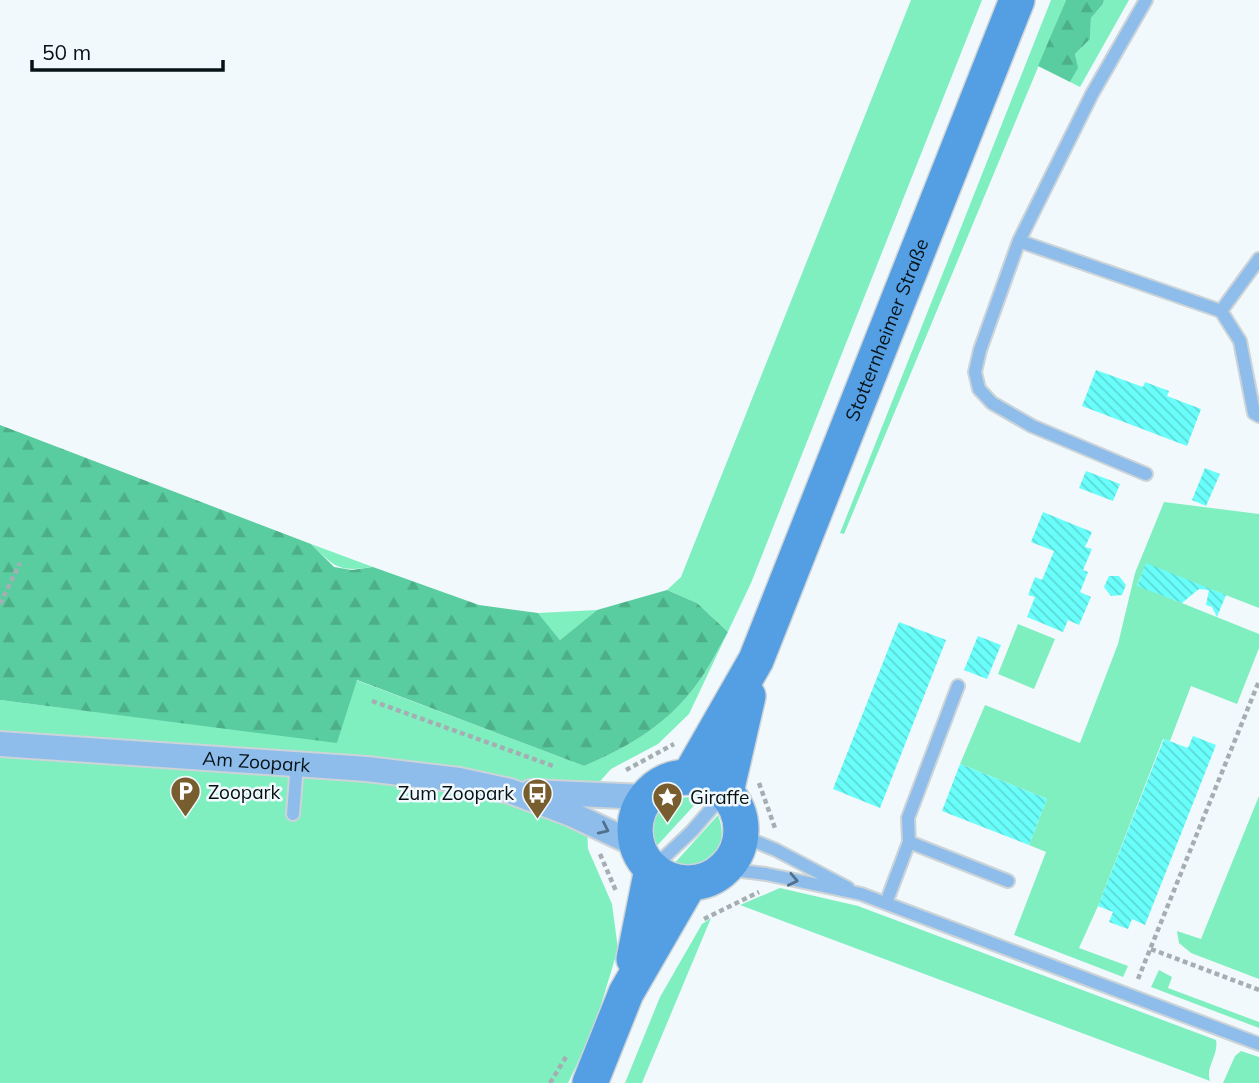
<svg xmlns="http://www.w3.org/2000/svg" width="1259" height="1083" font-family="Mulish,sans-serif">
  <style>
    .green { fill: #7fefc0 }
    .forest { fill: url(#forest-firs) }
    .building { fill: url(#building-back-hatch) }
    .lines { fill: none; stroke-linecap: round; stroke-linejoin: round }
    .service-casing { stroke: #ccd4d7; stroke-width: 16 }
    .minor-casing { stroke: #ccd4d7; stroke-width: 28 }
    .secondary-casing { stroke: #ccd4d7; stroke-width: 38 }
    .path { stroke: #a5aeb2; stroke-width: 4.5; stroke-dasharray: 5 3.5; stroke-linecap: butt }
    .service { stroke: #8ebdec; stroke-width: 12 }
    .minor { stroke: #8ebdec; stroke-width: 24 }
    .secondary { stroke: #549ee3; stroke-width: 35 }
    .oneway { stroke: #50708c }
    .labels { text-anchor: middle; stroke-width: 5; stroke-linejoin: round; paint-order: stroke }
    .street-label { font-size: 19px; fill: #051216; stroke: #f2f9fc }
    .poi-label { font-size: 19px; fill: #051216; stroke: #f2f9fc; text-anchor: start }
  </style>
  <defs>
    <pattern id="forest-firs" width="22" height="20" patternUnits="userSpaceOnUse" patternTransform="scale(1.75)"><rect width="22" height="20" fill="#59cd9f"/><path d="M5 1l3.5 6h-7zM16 11l3.5 6h-7z" fill="#4caf88"/></pattern>
    <pattern id="building-back-hatch" width="6" height="6" patternUnits="userSpaceOnUse" patternTransform="scale(1.75)"><rect width="6" height="6" fill="#69fefa"/><path d="M-1 5l2 2M0 0l6 6M5-1l2 2" fill="none" stroke="#5ad9d6"/></pattern>
  </defs>
  <rect width="100%" height="100%" fill="#f2f9fc"/>
  <!-- green -->
  <path class="green" d="M911,0H982L751,583L689,714L658,744L611,769L594,788L587,826L588,849L612,904L618,949L593,1031L568,1083H0V700L337,742L356,680L584,766C629,747 668,724 697,684C709,668 718,649 728,632L697,603L667,590L681,577Z
    M1051,0H1066L844,534L840,533Z
    M1104,0H1129L1080,87L1070,82L1077,68L1075,54L1090,39L1091,18L1103,4Z
    M1164,502L1259,514V608L1146,564L1137,585L1259,634V648L1237,704L1191,686L1170,741L1163,739L1098,906L1079,948L1128,966L1123,977L1014,935L1046,852L1029,845L1047,799L960,764L985,705L1080,743L1118,644L1135,573Z
    M311,544L373,567C338,572 336,568 311,544Z
    M597,610L560,640L538,613Z
    M1018,624L1055,639L1034,689L998,674Z
    M1259,796V979L1191,953L1179,943L1177,931L1201,939Z
    M688,797L700,799L654,849C646,822 659,801 688,797Z
    M718,815C731,849 709,876 672,866Z
    M780,888L858,906L1216,1040C1219,1055 1205,1067 1210,1081L740,905Z
    M711,918L642,1083H625L660,997L702,924Z
    M1159,970L1172,977L1168,988L1259,1022V1028L1151,987Z
    M1241,1051L1259,1057V1083H1223L1235,1056Z"/>
  <!-- forest -->
  <path class="forest" d="M1066,0H1104L1103,4L1091,18L1090,39L1075,54L1078,68L1070,82L1038,66Z
    M0,425L311,544L334,567L352,570L373,567L479,605L538,613L560,640L597,610L667,590L697,603L728,632C718,649 709,668 697,684C668,724 629,747 584,766L357,680L337,743L0,700Z"/>
  <!-- building -->
  <path class="building" d="M1096,370L1143,387L1145,382L1169,391L1167,396L1201,409L1187,446L1082,406Z
    M1205,468L1220,474L1206,506L1192,500Z
    M1086,471L1120,484L1113,501L1079,488Z
    M1043,512L1092,532L1085,547L1092,549L1083,570L1088,572L1080,592L1091,597L1079,625L1068,620L1063,632L1027,617L1035,597L1028,595L1035,577L1042,580L1054,551L1031,542Z
    M1146,563L1226,595L1217,617L1212,607L1206,605L1209,590L1199,589L1182,603L1137,586Z
    M1109,576H1119L1126,585L1122,595L1111,596L1104,587Z
    M899,622L946,640L880,808L833,789Z
    M978,636L1001,645L987,679L964,670Z
    M1193,736L1216,745L1145,925L1132,919L1128,929L1109,922L1113,912L1098,906L1164,739L1188,748Z
    M960,764L1047,799L1029,845L942,811Z"/>
  <g class="lines">
    <defs>
      <path id="service" d="M1146,0L1092,94L1019,241L980,350L975,372L979,389L992,403L1032,426L1146,474
        M1019,241L1221,311L1240,341L1254,413L1259,416
        M1221,311L1259,259
        M293,814L297,764
        M742,836L776,850L848,888
        M909,842L1008,881
        M654,867L692,831L724,794
        M726,869L766,874L861,894L1259,1044
        M886,903L909,842L908,818L958,686"/>
      <g id="minor">
        <path id="s1" d="M0,744L367,769L459,780L510,791L571,814L637,845"/>
        <path d="M531,792L646,797"/>
      </g>
      <g id="secondary">
        <circle cx="688" cy="830" r="53"/>
        <path id="s2" d="M689,777L756,660L1017,0"/>
        <path d="M726,792L748,696"/>
        <path d="M634,959L652,869"/>
        <path d="M590,1083L626,993L689,884"/>
      </g>
    </defs>
    <!-- service casing -->
    <use href="#service" class="service-casing"/>
    <!-- minor casing -->
    <use href="#minor" class="minor-casing"/>
    <!-- secondary casing -->
    <use href="#secondary" class="secondary-casing"/>
    <!-- path -->
    <path class="path" d="M0,604L20,563
      M372,701L556,767
      M626,770L674,744
      M759,783L776,831
      M600,854L616,891
      M704,919L759,892
      M1151,949L1259,990
      M1138,979L1259,681
      M550,1083L566,1057"/>
    <!-- service -->
    <use href="#service" class="service"/>
    <!-- minor -->
    <use href="#minor" class="minor"/>
    <!-- secondary -->
    <use href="#secondary" class="secondary"/>
  </g>
  <!-- one-way arrows -->
  <defs><path id="oneway-chevron" d="M-2-3.5L2.5 0L-2 3.5" fill="none" stroke-width="1.6" stroke-linecap="round" stroke-linejoin="round" transform="scale(1.75)"/></defs>
  <g class="oneway">
    <use href="#oneway-chevron" transform="translate(604 829) rotate(25)"/>
    <use href="#oneway-chevron" transform="translate(793 880) rotate(12)"/>
  </g>
  <!-- icons -->
  <defs>
    <symbol id="parking-pin" viewBox="-11 -11 22 30"><path d="M0 17L-7.5 6A9.5 9.5 0 1 1 7.5 6Z" fill="#785d2f" stroke="#f2f9fc"/><path d="M-3.5-5.5H1a3.5 3.5 0 0 1 0 7H-1V5.5H-3.5ZM-1-3.4V-.6H.8a1.4 1.4 0 0 0 0-2.8Z" fill="#fff"/></symbol>
    <symbol id="bus-pin" viewBox="-11 -11 22 30"><path d="M0 17L-7.5 6A9.5 9.5 0 1 1 7.5 6Z" fill="#785d2f" stroke="#f2f9fc"/><path d="M-5-6H5V4H4V6H2V4H-2V6H-4V4H-5ZM-3.5-4V0h7V-4ZM-3.5 1.2v1.5H-2V1.2ZM2 1.2v1.5H3.5V1.2Z" fill="#fff"/></symbol>
    <symbol id="sight-pin" viewBox="-11 -11 22 30"><path d="M0 17L-7.5 6A9.5 9.5 0 1 1 7.5 6Z" fill="#785d2f" stroke="#f2f9fc"/><path d="M0-6L1.8-2.2L6-1.7L2.9 1.2L3.7 5.4L0 3.3L-3.7 5.4L-2.9 1.2L-6-1.7L-1.8-2.2Z" fill="#fff"/></symbol>
  </defs>
  <g fill-rule="evenodd">
    <use href="#parking-pin" x="168" y="774" width="35" height="47"/>
    <use href="#bus-pin" x="520" y="776" width="35" height="47"/>
    <use href="#sight-pin" x="650" y="780" width="35" height="47"/>
  </g>
  <g class="labels">
    <!-- street labels -->
    <g class="street-label">
      <text dy="7" stroke="none"><textPath href="#s2" startOffset="490">Stotternheimer Straße</textPath></text>
      <text dy="7" stroke="none"><textPath href="#s1" startOffset="257">Am Zoopark</textPath></text>
    </g>
    <!-- poi labels -->
    <g class="poi-label">
      <text x="208" y="799">Zoopark</text>
      <text x="514" y="800" text-anchor="end">Zum Zoopark</text>
      <text x="690" y="804">Giraffe</text>
    </g>
  </g>
  <!-- scale -->
  <path d="M32 60v10h191v-10" fill="none" stroke="#051216" stroke-width="3.5"/>
  <text x="42" y="60" font-size="21" fill="#051216" stroke="#f2f9fc" stroke-width="5" paint-order="stroke">50 m</text>
</svg>
